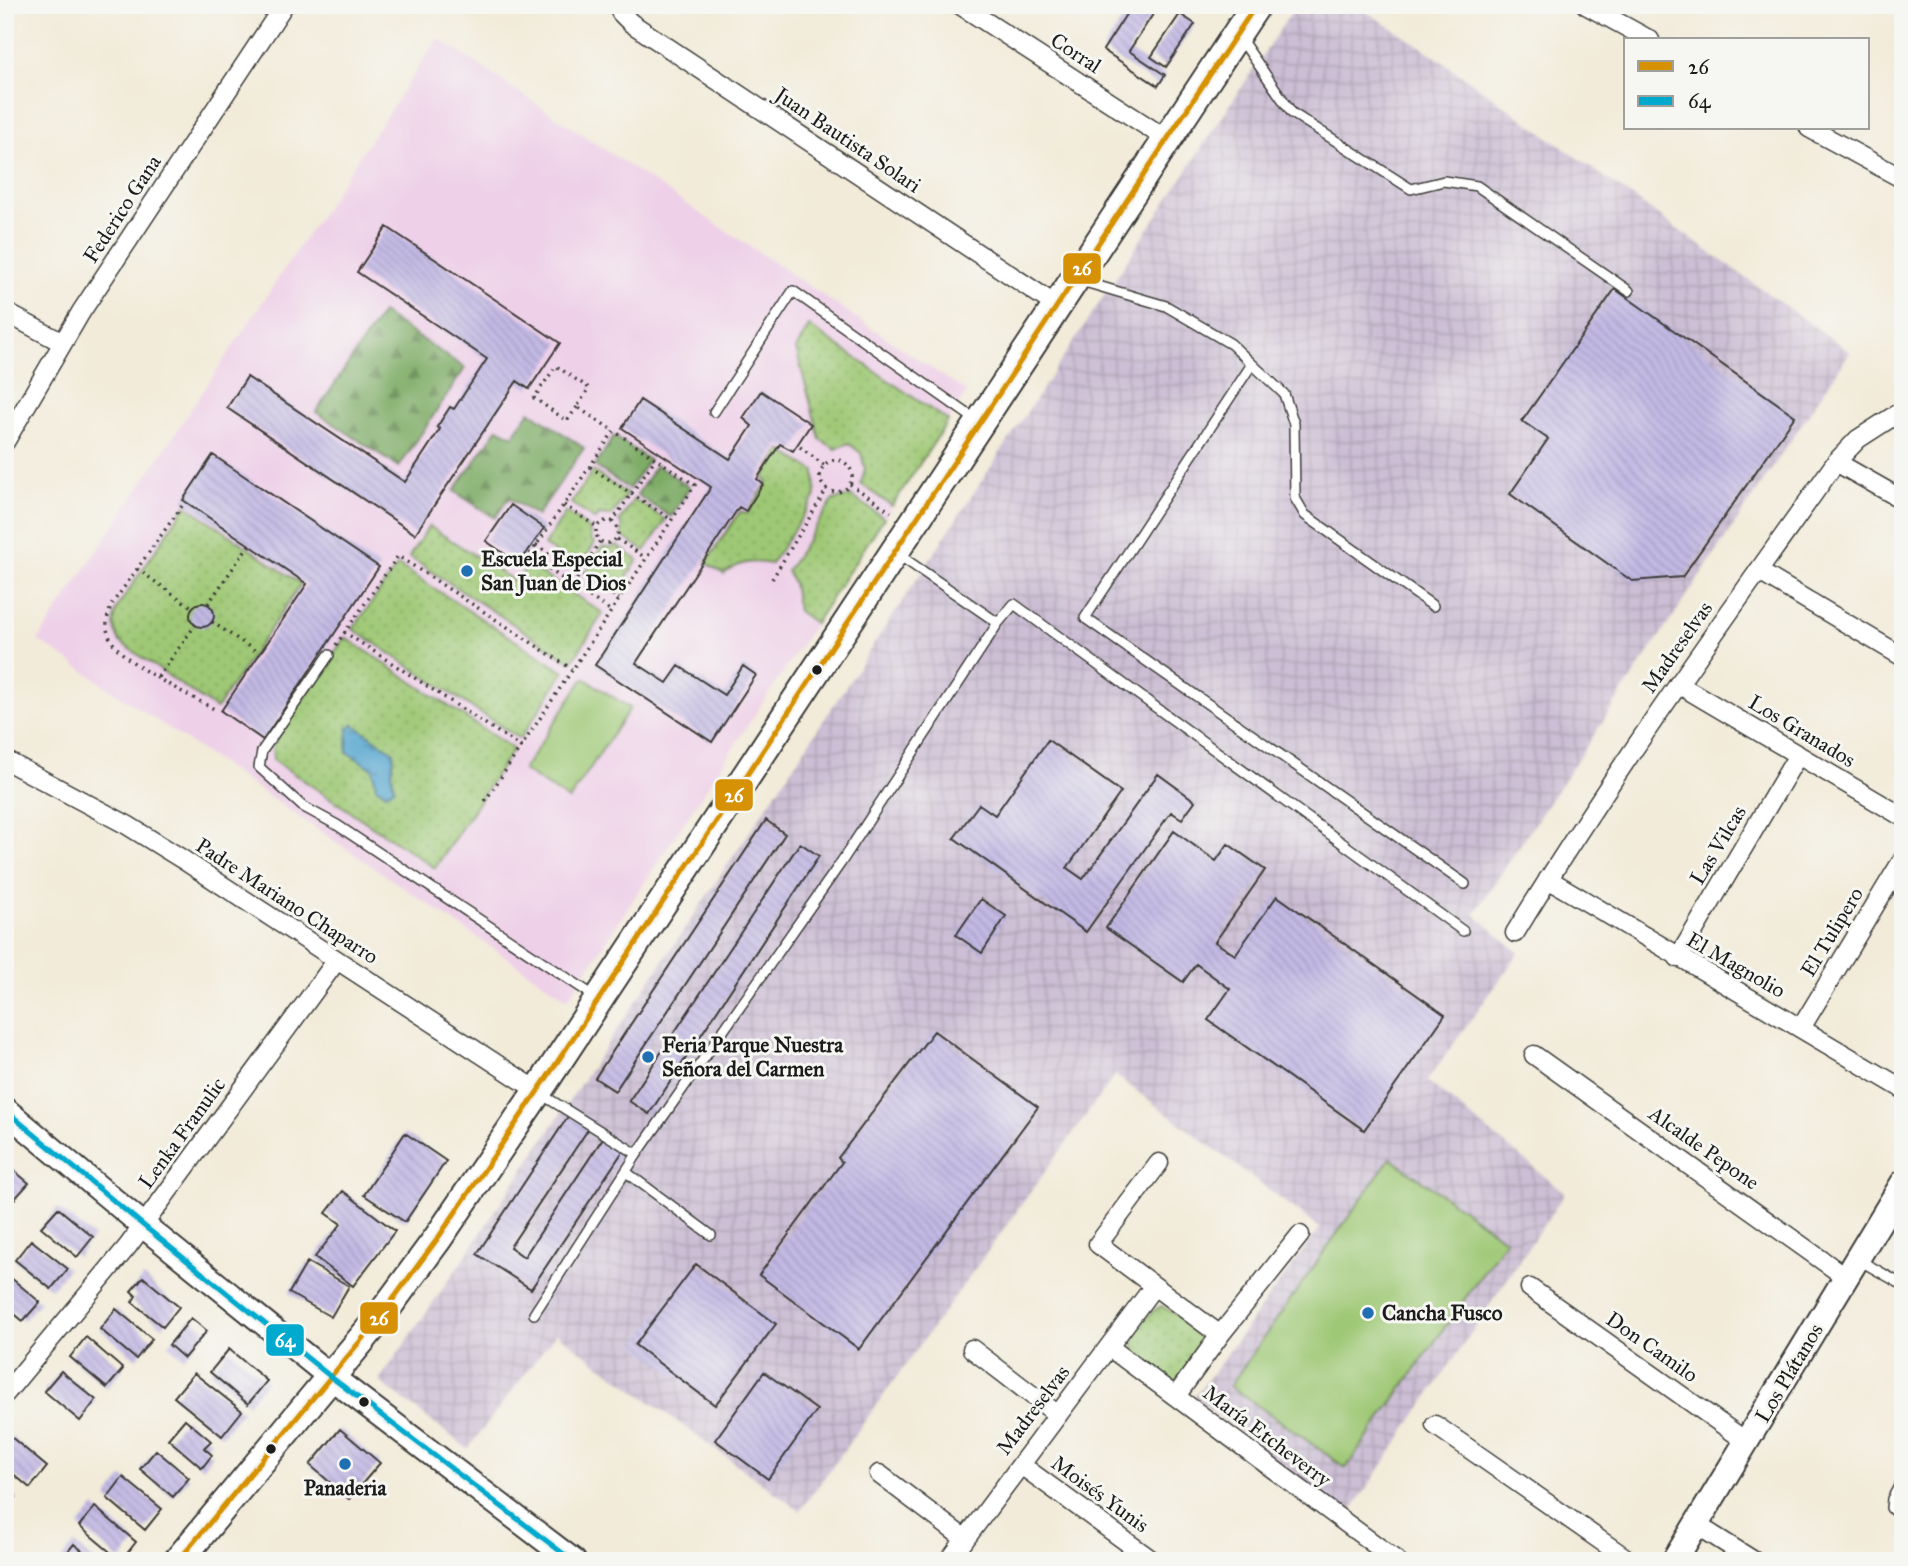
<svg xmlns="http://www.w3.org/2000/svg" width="1908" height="1566" font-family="'IM FELL Great Primer',serif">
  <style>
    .built { fill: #eed0e8 }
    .industrial { fill: url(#industrial-grid) }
    .grass { fill: url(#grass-dots); stroke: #5d7248; stroke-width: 2 }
    .forest { fill: url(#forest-firs); stroke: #4d6441; stroke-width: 2 }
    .park { fill: #9ec874; stroke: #5d7248; stroke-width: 2 }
    .water { fill: url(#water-ripples); stroke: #386076; stroke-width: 2 }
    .building { fill: url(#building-back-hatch) }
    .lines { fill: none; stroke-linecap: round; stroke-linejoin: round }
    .lane-casing { stroke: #3c3b38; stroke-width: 12 }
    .street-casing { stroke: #3c3b38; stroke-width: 21 }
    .secondary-casing { stroke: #3c3b38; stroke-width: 28 }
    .primary-casing { stroke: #3c3b38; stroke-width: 32 }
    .path { stroke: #3c3b38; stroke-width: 3.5; stroke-dasharray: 2 5; stroke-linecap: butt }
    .lane { stroke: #fff; stroke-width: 9 }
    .street { stroke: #fff; stroke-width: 18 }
    .secondary { stroke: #fff; stroke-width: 24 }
    .primary { stroke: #fff; stroke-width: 28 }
    .bus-1-casing { stroke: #f6f6f2; stroke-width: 10 }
    .bus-2-casing { stroke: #f6f6f2; stroke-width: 10 }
    .bus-1 { stroke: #d69104; stroke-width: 5 }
    .bus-2 { stroke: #00a9ce; stroke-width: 5 }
    .poi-dot { fill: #1f6fb2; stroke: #f6f6f2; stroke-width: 2.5 }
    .bus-dot { fill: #1c1c1c; stroke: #f6f6f2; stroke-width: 2.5 }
    .labels { text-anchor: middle; stroke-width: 6; stroke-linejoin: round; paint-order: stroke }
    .street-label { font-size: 21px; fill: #1c1c1c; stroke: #f6f6f2 }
    .poi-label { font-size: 21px; font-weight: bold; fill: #1c1c1c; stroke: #f6f6f2; text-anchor: start }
    .line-badge { stroke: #f6f6f2; stroke-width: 2.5 }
    .badge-label { font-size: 19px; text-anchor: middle; font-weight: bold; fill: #fff }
  </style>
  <defs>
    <pattern id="industrial-grid" width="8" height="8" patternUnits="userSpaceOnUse" patternTransform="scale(1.75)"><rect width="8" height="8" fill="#ccbed4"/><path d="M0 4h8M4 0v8" fill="none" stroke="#afa3b5"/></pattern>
    <pattern id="grass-dots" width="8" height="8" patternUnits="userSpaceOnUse" patternTransform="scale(1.75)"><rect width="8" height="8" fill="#9ec874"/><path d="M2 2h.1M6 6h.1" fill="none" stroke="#88ab64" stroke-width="1.8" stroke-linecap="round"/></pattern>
    <pattern id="forest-firs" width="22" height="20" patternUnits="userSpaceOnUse" patternTransform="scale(1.75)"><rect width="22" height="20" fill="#7eac66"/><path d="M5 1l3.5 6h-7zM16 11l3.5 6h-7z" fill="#668b53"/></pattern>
    <pattern id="water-ripples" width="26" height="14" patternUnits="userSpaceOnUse" patternTransform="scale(1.75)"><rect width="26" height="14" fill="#55a5cf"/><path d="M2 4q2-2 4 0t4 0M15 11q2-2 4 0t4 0" fill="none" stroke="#4686a7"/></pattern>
    <pattern id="building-back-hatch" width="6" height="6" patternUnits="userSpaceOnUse" patternTransform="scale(1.75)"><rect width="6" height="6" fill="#c2b9e4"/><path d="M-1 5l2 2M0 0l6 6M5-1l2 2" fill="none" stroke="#a69ec3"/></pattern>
  </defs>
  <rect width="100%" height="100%" fill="#f6f6f2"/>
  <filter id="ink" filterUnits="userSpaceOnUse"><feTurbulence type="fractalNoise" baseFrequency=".0143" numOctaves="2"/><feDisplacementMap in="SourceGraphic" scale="14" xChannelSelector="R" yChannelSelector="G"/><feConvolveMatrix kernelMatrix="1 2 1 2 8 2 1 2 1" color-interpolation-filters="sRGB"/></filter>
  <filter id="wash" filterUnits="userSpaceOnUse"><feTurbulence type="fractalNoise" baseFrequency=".00686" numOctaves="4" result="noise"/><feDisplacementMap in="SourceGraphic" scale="28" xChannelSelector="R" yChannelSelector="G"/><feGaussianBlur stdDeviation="1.57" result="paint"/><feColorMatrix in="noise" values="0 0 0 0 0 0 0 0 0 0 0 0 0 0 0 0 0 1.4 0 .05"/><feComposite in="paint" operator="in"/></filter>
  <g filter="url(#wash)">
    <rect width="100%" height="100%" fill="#f2ebd9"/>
    <!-- built -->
    <path class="built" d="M438,38L967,392L568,999L38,640Z"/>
    <!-- industrial -->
    <path class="industrial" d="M1296,5H1356L1426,50L1850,352L1474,914L1519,953L1427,1081L1565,1193L1348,1516L1195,1397L1320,1228L1115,1075L800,1511L556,1333L468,1449L379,1381L464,1258L765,809Z"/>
    <!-- grass -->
    <path class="grass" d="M809,326L948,421L892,506L861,484L865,469L861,453L848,443L836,449L820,439L796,349Z
      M781,450L815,471L816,496L771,564C752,560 739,562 724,574L706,563L740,511L747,514L768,482L763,478Z
      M593,471L627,494L611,516L599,515L595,520L571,503Z
      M851,496L884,518L815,623L798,611L793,583L787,571L833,500Z
      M634,499L666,520L645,551L622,536V525L619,522Z
      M186,505L301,584L216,709L120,642C113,629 112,620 118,606Z
      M566,512L589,528L591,540L595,543L579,568L544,545Z
      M429,526L516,582L528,565L603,613L572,662L409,557Z
      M616,545L638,560L617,592L586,572L602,547L612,548Z
      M398,565L564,672L520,739L353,629Z
      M345,637L513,749L435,868L273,760L272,746Z
      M1162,1306C1179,1317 1201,1327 1204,1348L1176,1382C1164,1378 1145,1366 1138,1356C1124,1340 1147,1311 1162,1306Z"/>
    <!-- forest -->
    <path class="forest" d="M382,313L465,368L399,467L316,412Z
      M530,411L584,448L537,516L509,498L495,518L454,491L498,428L513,436Z
      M614,436L649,460L629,489L595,466Z
      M656,465L690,487L671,517L637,495Z"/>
    <!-- park -->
    <path class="park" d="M584,678L630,708L569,800L523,770Z
      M1390,1158L1506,1240L1346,1468L1230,1386Z"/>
    <!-- water -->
    <path class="water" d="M353,724L394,752L392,773L394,789L385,793L376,787L373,769L347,752L348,728Z"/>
    <g id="blocks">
      <!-- building -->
      <path class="building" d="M1132,5H1159L1129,51L1165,75L1158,86L1103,50Z
        M1180,14L1195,24L1166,67L1151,57Z
        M387,227L560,343L529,389L517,381L415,534L227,408L247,377L405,482L440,429L437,427L450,407L454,409L487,359L357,272Z
        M1615,289L1795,416L1682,577L1632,581L1510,494L1548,439L1522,421Z
        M761,391L811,424L793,451L780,444L757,479L763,484L746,511L739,507L636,663L667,683L679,666L724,695L743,666L756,675L712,742L595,665L711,487L622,428L640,400L730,459L752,426L743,418Z
        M213,455L379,567L263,740L221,711L307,584L183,500Z
        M511,505L544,528L519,564L486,541Z
        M190 615a12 12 0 1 1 24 0a12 12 0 1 1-24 0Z
        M1048,740L1121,792L1067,868L1083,879L1158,774L1195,801L1182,819L1171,812L1086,932L954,838L979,804L995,815Z
        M766,820L785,834L615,1091L595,1078Z
        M1174,831L1216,861L1228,844L1265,870L1215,942L1235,955L1277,896L1445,1015L1364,1130L1208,1020L1230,989L1196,964L1183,982L1106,928Z
        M800,843L819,856L649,1114L629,1101Z
        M981,899L1006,916L982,953L956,935Z
        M934,1031L1038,1107L859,1349L759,1275L842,1162L838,1158Z
        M569,1115L589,1128L510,1247L524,1257L603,1138L623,1151L531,1289L477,1254Z
        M405,1133L446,1161L405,1222L364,1195Z
        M5,1163L29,1183L12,1202L5,1197Z
        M343,1191L395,1231L353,1286L315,1257L341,1224L326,1213Z
        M58,1208L93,1237L77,1257L41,1227Z
        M31,1240L68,1269L51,1289L15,1260Z
        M307,1262L349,1286L331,1317L289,1293Z
        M696,1264L776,1324L715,1405L635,1345Z
        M5,1273L40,1302L23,1321L5,1306Z
        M143,1277L179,1307L163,1327L132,1302L136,1296L131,1291Z
        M116,1309L152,1339L136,1359L100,1329Z
        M191,1318L207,1331L184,1358L169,1345Z
        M86,1337L123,1369L107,1388L70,1357Z
        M229,1349L267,1381L248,1404L210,1372Z
        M61,1371L96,1400L80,1421L44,1391Z
        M764,1372L817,1410L768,1479L715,1440Z
        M194,1373L242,1411L222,1436L174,1397Z
        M185,1419L211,1441L204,1448L212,1455L202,1468L168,1439Z
        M340,1429L380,1463L349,1499L310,1465Z
        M10,1436L47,1467L30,1488L5,1467V1442Z
        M156,1450L189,1478L173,1497L140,1469Z
        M123,1477L162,1509L145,1530L107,1498Z
        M5,1487L16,1497L5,1510Z
        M95,1507L136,1542L121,1561L79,1526Z
        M74,1544L95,1561H60Z"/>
    </g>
  </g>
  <g filter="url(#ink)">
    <use href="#blocks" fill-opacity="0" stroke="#3c3b38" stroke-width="2"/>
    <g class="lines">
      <defs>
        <path id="lane" d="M1240,38L1292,113L1411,189L1444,181L1477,186L1629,291
          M1078,280L1166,306L1231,344L1284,394L1294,424L1295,498L1305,515L1433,606
          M1252,364L1085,618L1465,884
          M714,412L793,291L976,420
          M896,553L998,623L1014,604L1463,931
          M329,655L262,751L259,767L302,806L337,825L597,998
          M541,1094L637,1154
          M626,1172L711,1235
          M1859,1260L1903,1285
          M534,1314L637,1154L840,864L998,623
          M1903,1479L1892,1499L1891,1508L1903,1521"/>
        <path id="street" d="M618,5L621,13L631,23L1057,306
          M960,5L1168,140
          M1586,5L1650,40
          M1809,128L1903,179
          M5,312L61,342
          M5,442L81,312L284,5
          M1836,462L1903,500
          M1758,571L1903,657
          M1678,684L1903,817
          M5,760L127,825L182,859L538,1091
          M1548,879L1903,1089
          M1515,933C1614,770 1726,617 1836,462L1858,439L1903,410
          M1678,958L1798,755
          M1801,1028L1903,859
          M1534,1055L1847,1278
          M1159,1163L1098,1244L1220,1335
          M1530,1288L1747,1442
          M1109,1347L1397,1561
          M972,1349L1058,1415
          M5,1394L128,1246L337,960
          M1176,1396L1220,1335L1300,1235
          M1435,1425L1630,1561
          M1021,1465L1153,1561
          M879,1474L965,1539
          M1697,1525L1754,1561
          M949,1561L1154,1286"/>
        <path id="secondary" d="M5,1110L144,1226L331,1377L573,1561
          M1674,1561L1903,1183"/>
        <path id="primary" d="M178,1561L377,1321L438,1238L546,1079L1256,5"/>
      </defs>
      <!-- lane casing -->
      <use href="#lane" class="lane-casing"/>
      <!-- street casing -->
      <use href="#street" class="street-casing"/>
      <!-- secondary casing -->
      <use href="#secondary" class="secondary-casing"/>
      <!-- primary casing -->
      <use href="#primary" class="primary-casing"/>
      <!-- path -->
      <path class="path" d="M577,407L567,421L534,398L556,366L589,388L577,407L614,431
        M800,447L824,465
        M820 476a16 16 0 1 1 32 0a16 16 0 1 1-32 0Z
        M590,467L672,520
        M850,484L891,512
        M564,505L597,527
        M182,506L112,604C107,616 104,628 111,640C126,666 188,694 214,709
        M596 532a11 11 0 1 1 22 0a11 11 0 1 1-22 0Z
        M612,522L655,459
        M617,539L646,558
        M536,545L619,599
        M137,569L193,608
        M772,579L827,489
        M573,585L600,541
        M208,604L249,545
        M212,622L260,654
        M344,632L521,747L695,485L614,431L529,556L611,611
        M336,645L398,556L572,669
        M158,677L196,624
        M485,801L521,747"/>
      <!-- lane -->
      <use href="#lane" class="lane"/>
      <!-- street -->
      <use href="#street" class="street"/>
      <!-- secondary -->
      <use href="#secondary" class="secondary"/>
      <!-- primary -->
      <use href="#primary" class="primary"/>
      <defs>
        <path id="bus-1" d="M178,1561L377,1321L438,1238L546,1079L1256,5"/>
        <path id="bus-2" d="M5,1110L144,1226L331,1377L573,1561"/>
      </defs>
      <!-- bus-1 casing -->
      <use href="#bus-1" class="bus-1-casing"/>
      <!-- bus-2 casing -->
      <use href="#bus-2" class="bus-2-casing"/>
      <!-- bus-1 -->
      <use href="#bus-1" class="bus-1"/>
      <!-- bus-2 -->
      <use href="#bus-2" class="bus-2"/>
    </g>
  </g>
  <!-- markers -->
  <g class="poi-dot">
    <circle cx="467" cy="571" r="7"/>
    <circle cx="648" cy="1057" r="7"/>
    <circle cx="1368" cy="1313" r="7"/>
    <circle cx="345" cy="1464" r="7"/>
  </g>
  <g class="bus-dot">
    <circle cx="817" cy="670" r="6"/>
    <circle cx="364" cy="1402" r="6"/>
    <circle cx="271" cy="1449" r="6"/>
  </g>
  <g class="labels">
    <!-- street labels -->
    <g class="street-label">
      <text transform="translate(1076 53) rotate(33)" y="7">Corral</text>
      <text transform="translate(848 140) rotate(34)" y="7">Juan Bautista Solari</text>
      <text transform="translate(122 209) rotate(-57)" y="7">Federico Gana</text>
      <text transform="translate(1677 647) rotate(-55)" y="7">Madreselvas</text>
      <text transform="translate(1802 731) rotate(31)" y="7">Los Granados</text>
      <text transform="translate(1718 845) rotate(-59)" y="7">Las Vilcas</text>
      <text transform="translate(287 901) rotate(33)" y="7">Padre Mariano Chaparro</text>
      <text transform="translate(1832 932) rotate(-59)" y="7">El Tulipero</text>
      <text transform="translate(1736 965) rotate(30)" y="7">El Magnolio</text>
      <text transform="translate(182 1133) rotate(-54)" y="7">Lenka Franulic</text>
      <text transform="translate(1704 1148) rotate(35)" y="7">Alcalde Pepone</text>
      <text transform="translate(1652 1347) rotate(35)" y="7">Don Camilo</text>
      <text transform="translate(1789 1373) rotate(-59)" y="7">Los Plátanos</text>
      <text transform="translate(1033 1410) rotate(-53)" y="7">Madreselvas</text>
      <text transform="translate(1267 1436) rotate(37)" y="7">María Etcheverry</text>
      <text transform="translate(1100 1494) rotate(36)" y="7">Moisés Yunis</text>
    </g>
    <!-- poi labels -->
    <g class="poi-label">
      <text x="481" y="566">Escuela Especial<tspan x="481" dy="24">San Juan de Dios</tspan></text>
      <text x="662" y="1052">Feria Parque Nuestra<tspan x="662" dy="24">Señora del Carmen</tspan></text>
      <text x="1382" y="1320">Cancha Fusco</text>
      <text x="345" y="1495" text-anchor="middle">Panaderia</text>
    </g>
  </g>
  <g class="line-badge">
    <rect x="1062" y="252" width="40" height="33" rx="7" fill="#d69104"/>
    <rect x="714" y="778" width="40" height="34" rx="7" fill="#d69104"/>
    <rect x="359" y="1301" width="40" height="34" rx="7" fill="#d69104"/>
    <rect x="265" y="1323" width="40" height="34" rx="7" fill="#00a9ce"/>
  </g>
  <g class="badge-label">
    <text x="1082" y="275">26</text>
    <text x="734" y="802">26</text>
    <text x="379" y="1325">26</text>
    <text x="285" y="1347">64</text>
  </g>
  <!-- margin -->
  <rect width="1908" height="1566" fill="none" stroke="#f6f6f2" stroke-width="28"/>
  <!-- legend -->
  <rect x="1624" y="38" width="245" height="91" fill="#f6f6f2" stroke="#9f9f9c" stroke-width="2"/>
  <rect x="1638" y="61" width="35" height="10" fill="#d69104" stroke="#9f9f9c" stroke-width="2"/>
  <text x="1688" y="74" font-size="21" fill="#1c1c1c">26</text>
  <rect x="1638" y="96" width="35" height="10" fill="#00a9ce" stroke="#9f9f9c" stroke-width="2"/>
  <text x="1688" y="108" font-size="21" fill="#1c1c1c">64</text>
</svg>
